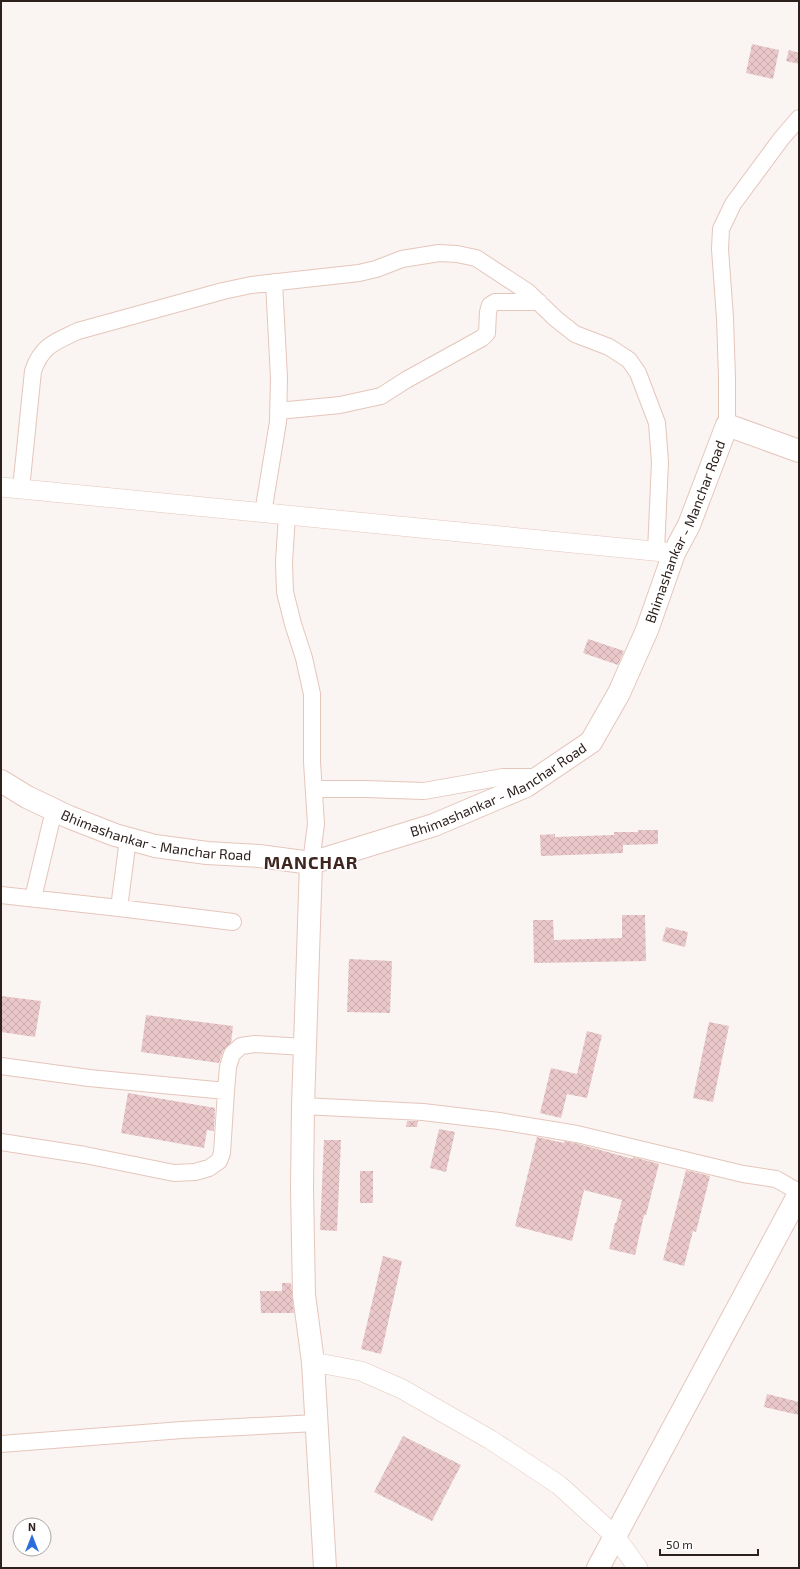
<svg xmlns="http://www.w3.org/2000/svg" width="800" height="1569" font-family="'Exo 2',sans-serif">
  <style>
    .building { fill: url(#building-cross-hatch) }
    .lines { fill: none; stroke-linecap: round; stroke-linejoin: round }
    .minor-casing { stroke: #e5c6bb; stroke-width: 18 }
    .tertiary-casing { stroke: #e5c6bb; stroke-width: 20 }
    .primary-casing { stroke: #e5c6bb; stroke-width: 24 }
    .minor { stroke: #fff; stroke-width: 16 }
    .tertiary { stroke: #fff; stroke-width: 19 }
    .primary { stroke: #fff; stroke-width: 22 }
    .labels { text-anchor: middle; stroke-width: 3; stroke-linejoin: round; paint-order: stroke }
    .street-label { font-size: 14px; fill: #2c211d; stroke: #fff }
    .district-label { font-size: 18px; font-weight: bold; letter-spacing: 1px; fill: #3f271f; stroke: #fff }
  </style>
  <defs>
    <pattern id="building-cross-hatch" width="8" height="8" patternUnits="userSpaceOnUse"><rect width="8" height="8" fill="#eac8ca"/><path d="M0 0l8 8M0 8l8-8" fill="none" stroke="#c9acad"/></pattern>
  </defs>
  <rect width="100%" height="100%" fill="#faf4f2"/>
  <!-- building -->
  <path class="building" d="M752,44L779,50L773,79L746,73Z
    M789,50L799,53V64L786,61Z
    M588,639L624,651L618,665L583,653Z
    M638,830H658V844L623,845V853L541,856L540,835L555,834V837L614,835V832H638Z
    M622,915H645L646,961L534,963L533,920H553L554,940L622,938Z
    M666,927L688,932L685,947L662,941Z
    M349,959L392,961L390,1013L347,1012Z
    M1,996L41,1001L35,1037L1,1032Z
    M146,1015L233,1026L231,1043L223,1051L219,1063L141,1052Z
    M709,1022L729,1026L713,1102L693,1098Z
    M587,1031L602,1035L587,1098L567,1094L561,1118L540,1113L551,1068L577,1074Z
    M128,1093L215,1108L214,1131L207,1130L204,1148L121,1133Z
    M407,1121H418L417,1127H406Z
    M439,1129L455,1132L446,1172L430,1168Z
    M537,1137L564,1143V1141L575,1143L633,1159V1157L659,1164L646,1215H644L635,1255L609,1249L615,1223H616L622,1200L584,1190L572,1241L515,1226Z
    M324,1140H341L337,1231L320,1230Z
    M686,1170L710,1176L696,1232L693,1231L684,1266L663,1260Z
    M360,1171H373V1203H360Z
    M383,1256L402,1261L381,1354L361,1349Z
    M282,1283H291L294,1313H261L260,1291H282Z
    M767,1394L799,1402V1415L764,1407Z
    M403,1436L461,1465L432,1521L374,1492Z"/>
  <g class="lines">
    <defs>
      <path id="minor" d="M278,411L340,405L381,396L406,380L482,338L487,333L488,312L490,305L495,302H539
        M727,425V378L725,318L720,249L721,229L733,204L781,139L799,118
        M21,489L33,371C42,345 55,342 78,331L223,291L251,285L359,273L376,269L402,259L439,253L457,254L476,258L528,292L556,319L575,334L609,347L629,360L638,373L657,423L660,462L656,551
        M263,513L278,422L279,378L274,282
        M287,515L284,562L285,592L293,624L304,658L312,694V762L316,824L311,863
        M314,789H366L424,791L503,777H540
        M1,895L119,908L233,922
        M33,898L54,810
        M119,908L128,839
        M1,1066L89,1078L226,1091
        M303,1106L423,1112L499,1121L577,1134L743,1174L776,1179L799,1192
        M1,1142L85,1155L174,1173L195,1172L209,1168L219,1161L222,1153L226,1091L228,1067L232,1054L241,1046L255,1044L305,1047
        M1,1444L182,1430L316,1423"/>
      <path id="tertiary" d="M1,487L674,553
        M313,1362L361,1371L402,1389L491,1440L559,1485L615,1536L638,1568"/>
      <g id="primary">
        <path id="s1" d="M1,781L27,797L69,817L115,835L155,846L207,853L259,856L311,863L434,825L526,786L591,742L619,693L647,630L674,553L689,525L727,425L799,451"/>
        <path d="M311,863L303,1106L302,1189L304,1295L313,1362L325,1568"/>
        <path d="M598,1568L799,1194"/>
      </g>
    </defs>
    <!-- minor casing -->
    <use href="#minor" class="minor-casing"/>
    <!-- tertiary casing -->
    <use href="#tertiary" class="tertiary-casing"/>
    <!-- primary casing -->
    <use href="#primary" class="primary-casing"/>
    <!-- minor -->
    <use href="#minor" class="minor"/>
    <!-- tertiary -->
    <use href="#tertiary" class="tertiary"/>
    <!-- primary -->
    <use href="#primary" class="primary"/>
  </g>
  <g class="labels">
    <!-- street labels -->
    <g class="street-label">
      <text dy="5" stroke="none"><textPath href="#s1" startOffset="863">Bhimashankar - Manchar Road</textPath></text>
      <text dy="5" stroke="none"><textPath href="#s1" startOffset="527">Bhimashankar - Manchar Road</textPath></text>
      <text dy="5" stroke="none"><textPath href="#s1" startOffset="167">Bhimashankar - Manchar Road</textPath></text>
    </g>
    <!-- district labels -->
    <g class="district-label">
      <text x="311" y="869">MANCHAR</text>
    </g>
  </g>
  <!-- border -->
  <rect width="800" height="1569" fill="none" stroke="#2c211d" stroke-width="4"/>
  <!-- north arrow -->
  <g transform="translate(32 1537)"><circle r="19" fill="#ffffff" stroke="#aba6a5"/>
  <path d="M0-3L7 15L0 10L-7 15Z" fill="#2b6dda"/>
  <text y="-6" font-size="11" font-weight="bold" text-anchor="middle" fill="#2c211d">N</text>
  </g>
  <!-- scale -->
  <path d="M660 1549v6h98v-6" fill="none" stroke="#2c211d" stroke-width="2"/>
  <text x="666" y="1549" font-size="12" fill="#2c211d" stroke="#ffffff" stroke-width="3" paint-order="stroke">50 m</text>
</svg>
